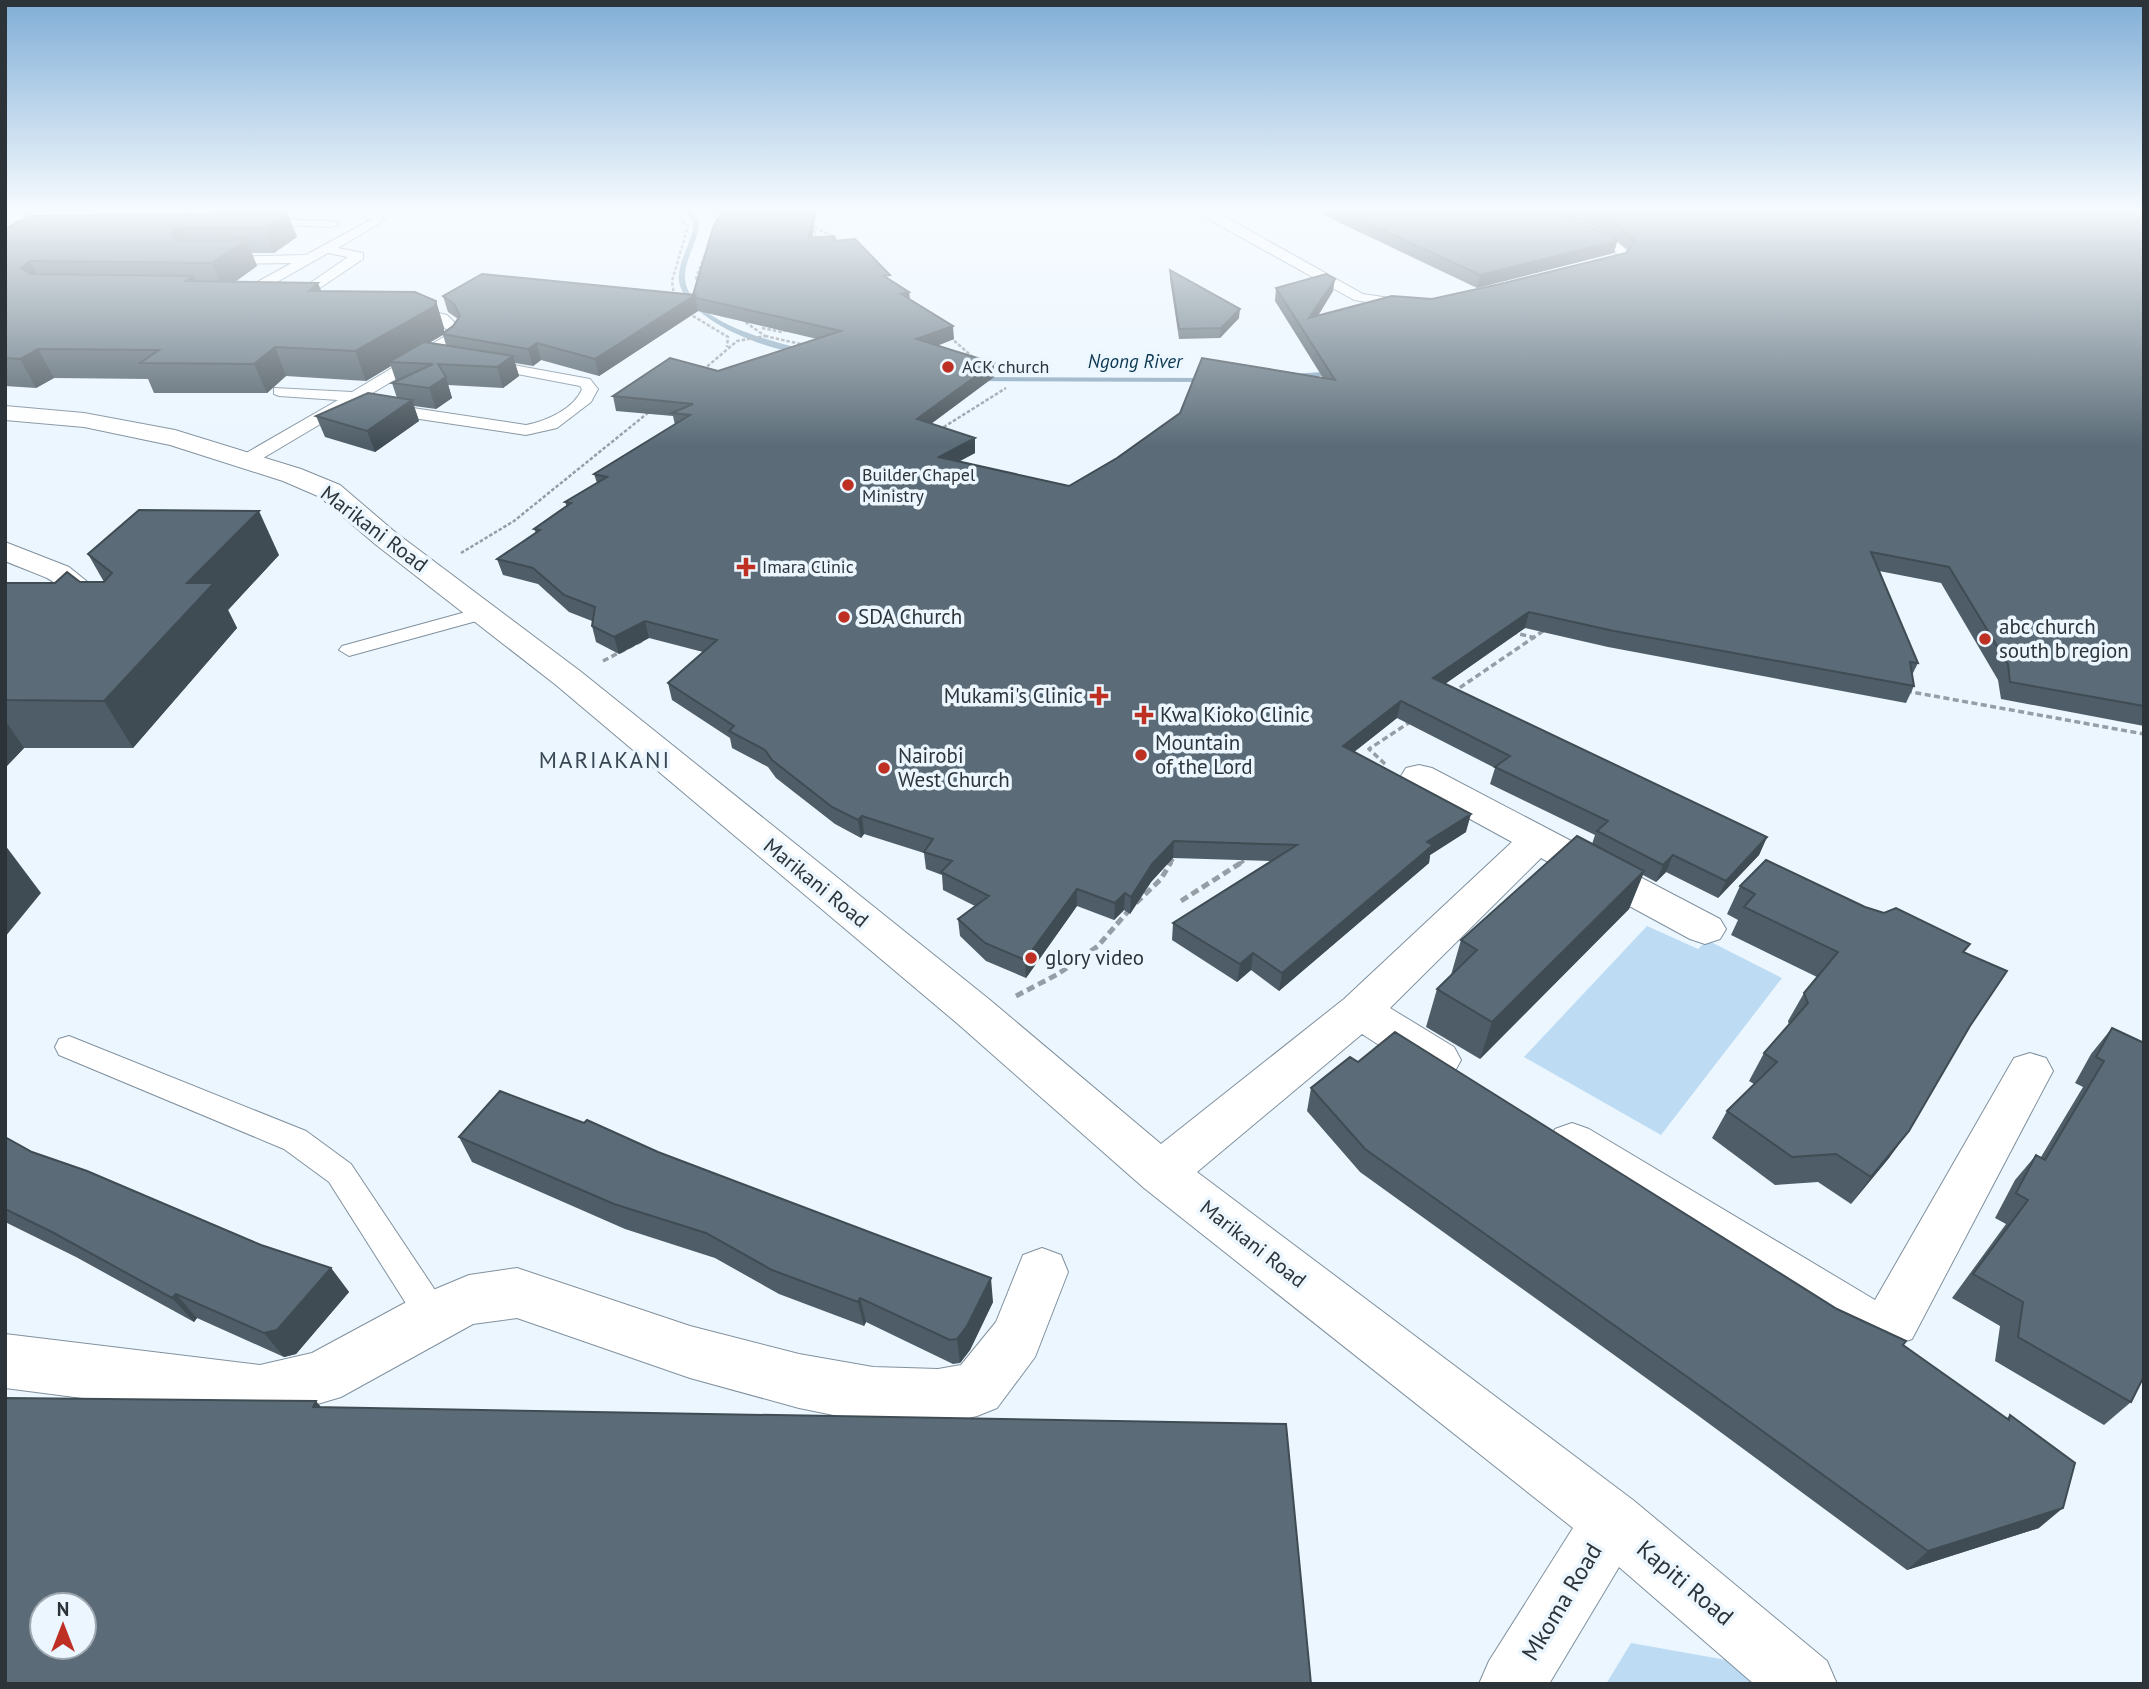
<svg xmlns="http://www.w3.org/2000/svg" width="2149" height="1689" font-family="'PT Sans',sans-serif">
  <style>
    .green { fill: #bddcf3 }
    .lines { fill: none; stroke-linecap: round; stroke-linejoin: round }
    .stream { fill: #84a4bb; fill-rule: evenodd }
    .service-casing { stroke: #80919e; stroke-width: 2 }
    .minor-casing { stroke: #80919e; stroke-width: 2 }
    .path-far2 { stroke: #959ea5; stroke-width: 2.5; stroke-dasharray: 3.5 2; stroke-linecap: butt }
    .path-far1 { stroke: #959ea5; stroke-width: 3.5; stroke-dasharray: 6 3.5; stroke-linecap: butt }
    .path { stroke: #959ea5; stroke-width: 5; stroke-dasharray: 8 4.5; stroke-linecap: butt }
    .service { fill: #fff; fill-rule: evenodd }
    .minor { fill: #fff; fill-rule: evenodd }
    .wall { fill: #4e5d67; fill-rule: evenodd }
    .shaded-wall { fill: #404c54 }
    .building { fill: #5b6c78; stroke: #404c54; stroke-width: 2; fill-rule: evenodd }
    .poi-dot { fill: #bd3023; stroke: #ebf6ff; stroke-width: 2.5 }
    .labels { text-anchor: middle; stroke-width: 7; stroke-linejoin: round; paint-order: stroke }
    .far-poi-label { font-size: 18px; fill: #2d3439; stroke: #ebf6ff; text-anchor: start }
    .far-water-label { font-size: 19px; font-style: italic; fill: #0b364f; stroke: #ebf6ff }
    .street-label { font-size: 21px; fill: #2d3439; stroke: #ebf6ff }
    .poi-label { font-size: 21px; fill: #2d3439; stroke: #ebf6ff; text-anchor: start }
    .neighbourhood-label { font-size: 23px; letter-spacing: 2px; fill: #384753; stroke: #ebf6ff }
    .near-street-label { font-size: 24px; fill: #2d3439; stroke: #ebf6ff }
  </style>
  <rect width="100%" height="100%" fill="#ebf6ff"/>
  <!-- green -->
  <path class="green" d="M1647,926L1698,949L1707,940L1782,978L1661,1135L1524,1057Z
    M1631,1643L1749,1664L1772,1684H1606Z"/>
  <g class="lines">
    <!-- stream -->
    <path class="stream" d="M682,209H689L699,221C699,241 684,259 685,278C687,321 770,341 804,349V353C769,352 684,319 679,281C677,263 690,246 693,229V221Z
      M1337,371L1341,373L1340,375L1292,378L1288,376L1292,374Z
      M971,377L1208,378L1212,380L1208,382L974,381L970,379Z"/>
    <defs>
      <path id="service" d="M191,209L186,212L42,217L5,222V216L75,209Z
        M260,209H272L263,219L332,221L338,224L332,227L253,224L249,220Z
        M345,209C359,209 376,208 385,220L338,248L363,253V259L299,302L287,299L348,257L328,253L245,300H235V294L292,263L223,264L219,263V257L306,255L372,219Z
        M1199,209H1211L1363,294L1410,301L1417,305L1410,309L1354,300L1201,215Z
        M1523,209C1550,209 1613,232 1629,253L1622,263L1588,269V263L1614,257L1617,253L1610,246Z
        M409,306L447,315L463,331L457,341L433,357L253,464H241V456L338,400L279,396L274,394V388L352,392L447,335L449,331L431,318L404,313L402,310Z
        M486,360L590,379L598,389L591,402L557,428L526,435L386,414L378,409L386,404L526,425C546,421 574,409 582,389L580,386L481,367V361Z
        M484,607L494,613L491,617L349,656L339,650L342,646Z
        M69,1036L306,1131L351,1164L445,1305L450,1316L445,1327L433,1332L421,1327L329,1182L284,1149L59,1055L55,1047L59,1039Z"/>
      <path id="minor" d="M5,406L84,413L175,430L301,469L340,485L395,532L580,671L990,1000L1161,1144L1344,999L1512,842L1406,784L1401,776L1406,768L1419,765L1432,768L1720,919L1726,929L1720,939L1705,944L1690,939L1541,858L1390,1008L1454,1047L1461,1060L1454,1073L1438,1078L1422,1073L1362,1034L1197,1172L1633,1500L1827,1661L1837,1684H1754L1619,1567L1549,1684H1479L1489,1661L1573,1528L1144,1188L958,1024L556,685L375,544L320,497L283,481L170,445L84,427L5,420Z
        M5,542L69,567L121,609L117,616C87,623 71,591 47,578C33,572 19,567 5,561Z
        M2030,1053L2046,1058L2053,1071L2046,1084L1912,1339L1874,1352L1822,1329L1555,1157L1548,1143L1555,1129L1572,1123L1589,1129L1875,1300L2014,1058Z
        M1042,1248L1061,1255L1068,1272L1035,1357L997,1408L977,1416L938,1425L873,1423L799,1408L690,1378L517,1318L473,1324L341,1397L260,1421L5,1388V1334L260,1365L312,1353L414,1298L469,1275L517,1268L690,1326L799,1354L873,1367L938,1369L961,1365L996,1322L1023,1255Z"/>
    </defs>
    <!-- service casing -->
    <use href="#service" class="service-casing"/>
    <!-- minor casing -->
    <use href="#minor" class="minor-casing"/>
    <!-- path-far2 -->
    <path class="path-far2" d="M671,209L688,226L672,281L674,295
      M704,209L720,220
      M810,224L842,242
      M811,225L816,234L813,243
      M701,283L696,278L705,254
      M688,313L728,337L727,347
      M762,328L782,332L787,329
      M765,336L805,345
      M950,337L975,359
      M703,370L737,341L765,336L741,319
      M939,430L1006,388
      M461,553L514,521L649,412"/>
    <!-- path-far1 -->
    <path class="path-far1" d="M1511,632L1536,638
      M603,661L645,639
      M1906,691L2144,734
      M1452,693L1546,629
      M1385,764L1369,749L1410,722
      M1170,864L1175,856
      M1239,864L1248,858"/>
    <!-- path -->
    <path class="path" d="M1181,901L1242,862
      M1136,903L1161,879L1171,862
      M1016,996L1058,974L1098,946L1130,909"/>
    <!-- service -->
    <use href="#service" class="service"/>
    <!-- minor -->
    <use href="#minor" class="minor"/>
  </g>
  <!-- wall -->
  <path class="wall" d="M713,209H817L812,237L835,241L890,280L909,292L910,299L954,339L937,346L994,377L931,424L975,438V453L959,461L1069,486L1323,378L1275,301L1276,288L1333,291L1318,316L1432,299L1500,284L1626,253L1628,250L1611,235L1581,221L1565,217L1617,241L1614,253L1477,288L1311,209H2144V726L2001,699L1998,680L1941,583L1879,571L1918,663L1912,675L1914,686L1906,703L1608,647L1525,628L1445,684L1767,837L1759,855L1718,898L1666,872L1656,882L1643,875L1629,909L1480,1059L1426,1027L1437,989L1451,975L1461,940L1592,844L1595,835L1490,784L1495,768L1397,718L1354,752L1466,832L1430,855L1429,863L1279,991L1251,970L1237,982L1172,940L1173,923L1271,861L1173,858L1151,882L1130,914L1124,910L1114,920L1077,906L1026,978L986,961L960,936L958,919L975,906L943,890L942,875L926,869L924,853L864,834L861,838L835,824L776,778L768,767L732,748L730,738L672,700L668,683L703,652L649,638L619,654L596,642L592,626V621L569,612L538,584L503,575L497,559L536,533L534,529L567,507L565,502L597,483L594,474L675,425L673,416L616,411L613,396L718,371L817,339L698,311L599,376L541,360L533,366L515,363L519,376L503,388L448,385L452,398L436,409L414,406L419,421L375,452L325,437L316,416L397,398L392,383L396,381L391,366L366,381L286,376L267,393H154L148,379L54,378L36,388L5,386V229L287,212L297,237L274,253H252L257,266L235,282L321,291L436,301L444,328V332L453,326L458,319L448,312L443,296L693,295L721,214ZM443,335L446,345L429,343Z
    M1170,270L1239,318L1220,338L1179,339L1170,279Z
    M88,554L279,555L228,610L237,628L133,748H24L5,768V583L104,582Z
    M1740,886L1865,907L1964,952L1970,1026L1889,1158L1851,1204L1818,1182L1775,1185L1712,1138L1727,1111L1754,1084L1749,1081L1764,1053L1789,1025L1788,1021L1804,993L1817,977L1731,935L1738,920L1727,914Z
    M2112,1028L2131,1402L2104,1425L1995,1361L2000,1326L1952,1298L2006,1224L1995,1218L2015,1180L2036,1155L2041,1157L2083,1087L2075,1083L2091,1054Z
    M1358,1062L1837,1309L1903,1345L2006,1419L2010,1415L2039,1528L1907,1570L1696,1414L1360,1172L1307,1111L1311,1088Z
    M584,1123L993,1302L970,1350L960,1363L953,1364L866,1322L864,1326L779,1294L715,1258L625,1229L472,1162L459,1137Z
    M5,1137L32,1152L261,1245L331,1268L349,1292L296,1354L284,1357L197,1318L194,1322L76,1257L5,1222Z"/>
  <!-- shaded-wall -->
  <path class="shaded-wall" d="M814,209H817L810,250L809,238Z
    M1047,209H1075L1047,213Z
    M287,212L297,237L274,253L264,228Z
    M180,228L191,253L172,236V232Z
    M246,240L257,266L223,290L212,263Z
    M1617,241L1614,253L1477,288L1480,275Z
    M30,261L44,287L21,268Z
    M193,276L205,303L186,281Z
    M1335,279L1333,291L1308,331L1309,318Z
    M318,283L329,310L309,291Z
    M909,292L910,305L901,294Z
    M695,295L698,311L599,376L595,359Z
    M436,301L444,328V334L396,362H389L391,366L366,381L355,351Z
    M1240,309L1239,318L1220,338L1221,328Z
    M953,326L954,339L917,353L916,339Z
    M537,343L541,360L533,366L528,349Z
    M275,347L286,376L267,393L254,364Z
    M38,349L54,378L36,388L20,359Z
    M513,356L519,376L503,388L497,367Z
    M994,363V377L918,433L917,419Z
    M446,377L452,398L436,409L429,388Z
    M412,400L419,421L375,452L367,431Z
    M975,438V453L940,472L939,457Z
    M259,511L279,555L228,610L237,628L133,748L104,701L187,583Z
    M1529,612L1525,628L1429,695L1433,678Z
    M645,621L649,638L619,654L614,637Z
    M1401,701L1397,718L1340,763L1343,746Z
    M5,720L24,748L5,768Z
    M1471,814L1466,832L1430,855L1429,863L1279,991L1282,973L1427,842Z
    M862,816L864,834L861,838L858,820Z
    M1767,837L1759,855L1718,898L1726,881Z
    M1174,841L1173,858L1151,882L1130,914L1131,897L1152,864Z
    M5,845L41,893L5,937Z
    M1673,855L1666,872L1656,882L1663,865Z
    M1644,871L1629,909L1480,1059L1492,1022Z
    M1077,889V906L1026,978L1025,960Z
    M1125,893L1124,910L1114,920L1115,903Z
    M1253,953L1251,970L1237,982L1240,964Z
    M1909,1131L1889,1158L1851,1204L1871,1177Z
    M331,1268L349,1292L296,1354L284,1357L264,1333Z
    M991,1278L993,1302L970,1350L960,1363L957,1339Z
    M176,1294L197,1318L194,1322L172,1298Z
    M860,1298L866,1322L864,1326L858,1302Z
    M316,1401L353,1445L313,1407Z
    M2063,1508L2039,1528L1907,1570L1928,1551Z"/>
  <!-- building -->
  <path class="building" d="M723,209H814L809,238L834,236L835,241L855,239L890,275L884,276L909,292L901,294L953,326L916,339L994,363L917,419L975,438L939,457L1069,486L1117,458L1180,413L1202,358L1335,380L1276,288L1326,274L1335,279L1309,318L1392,296L1432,299L1500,284L1626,253L1635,241L1614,223L1585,209H2144V706L2010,682L2008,664L1949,567L1871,552L1918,663L1910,662L1914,686L1614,631L1529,612L1433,678L1767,837L1726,881L1673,855L1663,865L1597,831L1608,821L1495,767L1510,756L1401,701L1343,746L1471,814L1427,842L1433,845L1282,973L1253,953L1240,964L1173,923L1297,845L1174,841L1152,864L1131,897L1125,893L1115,903L1077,889L1025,960L985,943L958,919L989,896L941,872L952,861L924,852L933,839L862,816L858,820L832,807L772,760L765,750L729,731L734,726L668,683L717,640L645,621L614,637L592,626L595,607L564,595L533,568L497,559L540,530L534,529L571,503L565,502L607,477L594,474L690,415L672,413L693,404L613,396L670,358L718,371L841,331L696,298L695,295H693L713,228Z
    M1338,209H1548L1612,236L1617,241L1480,275Z
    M287,212L264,228H180L172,232V236L180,241L246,240L212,263L30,261L21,268L30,274L193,276L186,281L318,283L309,291L415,292L436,301L435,306L355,351L275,347L254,364L140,363L159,350L38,349L20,359L5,358V229L29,216Z
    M1170,270L1240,309L1221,328L1179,329Z
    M482,274L695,295L595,359L537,343L528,349L442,334L453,326L460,316L454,304L443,296Z
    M424,342L513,356L497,367L438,364L446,377L429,388L392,383L433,364L389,362Z
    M368,393L412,400L367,431L316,416Z
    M139,510L259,511L187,583H214L104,701L5,700V583H55L67,572L80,582H104L112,573L88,554Z
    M1577,836L1644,871L1492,1022L1437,989L1477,950L1461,940Z
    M1766,860L1865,907L1884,913L1896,908L1970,944L1963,952L2007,971L1970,1026L1909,1131L1871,1177L1836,1154L1792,1157L1727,1111L1777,1062L1764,1053L1808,1003L1804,993L1838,952L1744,907L1755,894L1740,886Z
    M2112,1028L2144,1043V1376L2131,1402L2018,1337L2023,1302L1973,1274L2028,1200L2016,1193L2036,1155L2045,1160L2104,1061L2096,1057Z
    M1395,1032L1837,1309L1906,1341L1903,1345L2009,1420L2010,1415L2075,1463L2063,1508L1928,1551L1710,1393L1365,1149L1311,1088L1350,1057L1358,1062Z
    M500,1091L584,1123L587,1120L658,1152L991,1278L967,1326L957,1339L950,1340L860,1298L858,1302L772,1270L706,1233L614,1204L459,1137Z
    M5,1137L32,1152L87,1171L261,1245L331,1268L277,1330L264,1333L176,1294L172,1298L52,1232L5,1209Z
    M5,1398L316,1401L313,1407L1286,1424L1311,1684H5ZM42,1605H84V1647H42Z"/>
  <!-- sky -->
  <linearGradient id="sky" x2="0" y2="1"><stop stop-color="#80aed6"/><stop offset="0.47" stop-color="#f6fbff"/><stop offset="1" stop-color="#f6fbff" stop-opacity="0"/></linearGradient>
  <rect width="2149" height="446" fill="url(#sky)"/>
  <!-- markers -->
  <g class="poi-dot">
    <circle cx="948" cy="367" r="7"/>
    <circle cx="848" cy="485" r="7"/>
    <path d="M742.5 556.5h7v7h7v7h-7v7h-7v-7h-7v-7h7z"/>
    <circle cx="844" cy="617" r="7"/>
    <circle cx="1985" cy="639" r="7"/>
    <path d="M1095.5 685.5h7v7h7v7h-7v7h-7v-7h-7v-7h7z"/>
    <path d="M1140.5 704.5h7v7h7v7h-7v7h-7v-7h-7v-7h7z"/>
    <circle cx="1141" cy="755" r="7"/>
    <circle cx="884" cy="768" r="7"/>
    <circle cx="1031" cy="958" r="7"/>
  </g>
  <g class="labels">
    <!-- far-poi labels -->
    <g class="far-poi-label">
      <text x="962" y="373">ACK church</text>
      <text x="862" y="481">Builder Chapel<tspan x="862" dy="21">Ministry</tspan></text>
      <text x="762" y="573">Imara Clinic</text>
    </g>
    <!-- far-water labels -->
    <g class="far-water-label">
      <text x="1135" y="368">Ngong River</text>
    </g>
    <!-- street labels -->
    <g class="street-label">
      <text transform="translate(374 529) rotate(37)" y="7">Marikani Road</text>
      <text transform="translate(816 883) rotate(39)" y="7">Marikani Road</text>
      <text transform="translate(1253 1244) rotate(38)" y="7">Marikani Road</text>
    </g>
    <!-- poi labels -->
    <g class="poi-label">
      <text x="858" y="624">SDA Church</text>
      <text x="1999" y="634">abc church<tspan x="1999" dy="24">south b region</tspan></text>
      <text x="1083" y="703" text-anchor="end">Mukami's Clinic</text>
      <text x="1160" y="722">Kwa Kioko Clinic</text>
      <text x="1155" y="750">Mountain<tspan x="1155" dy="24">of the Lord</tspan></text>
      <text x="898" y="763">Nairobi<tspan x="898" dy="24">West Church</tspan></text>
      <text x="1045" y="965">glory video</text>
    </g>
    <!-- neighbourhood labels -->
    <g class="neighbourhood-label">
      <text x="605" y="768">MARIAKANI</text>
    </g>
    <!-- near-street labels -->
    <g class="near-street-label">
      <text transform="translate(1685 1583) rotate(40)" y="8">Kapiti Road</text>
      <text transform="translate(1562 1602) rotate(-59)" y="8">Mkoma Road</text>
    </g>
  </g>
  <!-- border -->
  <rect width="2149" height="1689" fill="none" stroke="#2d3439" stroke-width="14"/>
  <!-- north arrow -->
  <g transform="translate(63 1626)"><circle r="33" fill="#ebf6ff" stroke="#9fa8b0" stroke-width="2"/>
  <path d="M0-5L12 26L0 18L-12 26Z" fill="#bd3023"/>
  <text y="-10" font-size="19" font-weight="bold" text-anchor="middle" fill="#2d3439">N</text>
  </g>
</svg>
